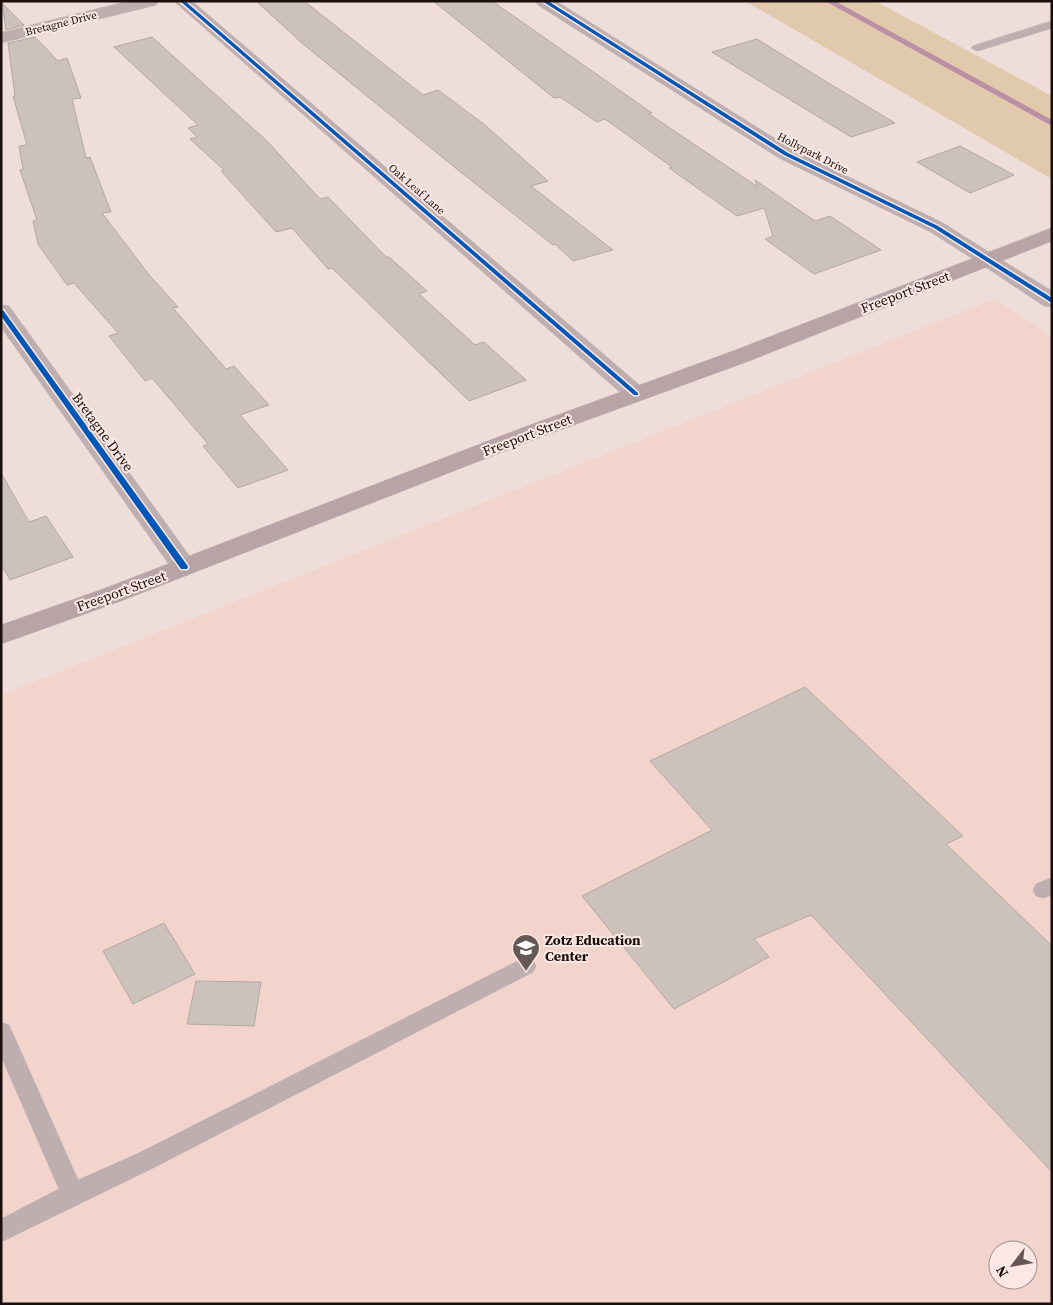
<svg xmlns="http://www.w3.org/2000/svg" width="1053" height="1305" font-family="'Source Serif 4',serif">
  <style>
    .built { fill: #f2d4cc; fill-rule: evenodd }
    .green { fill: #e0c9ac }
    .lines { fill: none; stroke-linecap: round; stroke-linejoin: round }
    .stream { fill: #ba90a4; fill-rule: evenodd }
    .building { fill: #cdc1bb; stroke: #b4a8a3 }
    .service-casing { stroke: #c6b9b5; stroke-width: 1 }
    .minor-casing { stroke: #c6b9b5; stroke-width: 1 }
    .tertiary-casing { stroke: #c6b9b5; stroke-width: 1 }
    .secondary-casing { stroke: #c6b9b5; stroke-width: 1 }
    .service { fill: #bfaeaf; fill-rule: evenodd }
    .minor { fill: #bfaeaf; fill-rule: evenodd }
    .tertiary { fill: #bfaeaf; fill-rule: evenodd }
    .secondary { fill: #b8a4a6; fill-rule: evenodd }
    .cycleway-casing { stroke: #fbe7e3; stroke-width: 3 }
    .cycleway { fill: #0057b8; fill-rule: evenodd }
    .labels { text-anchor: middle; stroke-width: 4; stroke-linejoin: round; paint-order: stroke }
    .far-street-label { font-size: 11px; fill: #1a0f0d; stroke: #fbe7e3 }
    .street-label { font-size: 14px; fill: #1a0f0d; stroke: #fbe7e3 }
    .poi-label { font-size: 14px; font-weight: bold; fill: #1a0f0d; stroke: #fbe7e3; text-anchor: start }
  </style>
  <rect width="100%" height="100%" fill="#eeddd8"/>
  <!-- built -->
  <path class="built" d="M995,299L1052,336V1304H1V695ZM998,1250H1028V1280H998Z"/>
  <!-- green -->
  <path class="green" d="M745,1H875L1052,96V179Z"/>
  <g class="lines">
    <!-- stream -->
    <path class="stream" d="M825,1H835L1052,120V126Z"/>
  </g>
  <!-- building -->
  <path class="building" d="M256,1H304L423,95L438,90L485,125L548,181L531,186L613,250L573,261L555,244L553,245L458,170L303,44Z
    M433,1H492L652,113L649,114L758,187L755,180L815,221L830,216L881,250L814,274L765,239L773,236L764,208L737,216L669,168L672,167L605,119L597,122L560,97L554,98Z
    M2,3L24,25L6,30Z
    M35,37L58,61L67,58L81,98L72,99L86,158L90,157L111,212L102,213L150,276L178,307L173,308L226,369L234,366L269,405L240,415L288,470L238,488L203,446L208,444L152,378L145,381L109,336L118,333L74,283L67,285L38,244L33,221L37,220L20,170L23,169L19,146L27,145L13,96H15L8,43Z
    M152,37L268,142L320,199L328,197L386,257H389L427,291L419,294L475,345L484,342L526,380L469,401L332,268L328,269L292,228L276,232L221,171L224,170L190,139L197,137L188,128L198,125L114,47Z
    M757,39L830,84L895,123L851,137L712,52Z
    M960,146L1014,175L970,193L917,162Z
    M1,473L29,522L46,516L73,557L10,580L1,564Z
    M805,687L963,836L946,844L1052,946V1172L811,915L754,939L769,957L674,1009L582,896L712,830L650,761Z
    M164,923L195,974L133,1004L103,951Z
    M196,981L261,982L254,1026L187,1024Z"/>
  <g class="lines">
    <defs>
      <path id="service" d="M1052,21V28L981,50L977,51L971,48L973,46Z
        M1052,878V895L1043,898L1036,896L1033,890L1036,884Z
        M526,957L533,960L536,966L533,972L153,1168L1,1242V1219L59,1189L1,1056V1022L9,1025L78,1180L137,1154Z"/>
      <path id="minor" d="M129,1H158L156,5L1,43V33Z
        M174,1H192L644,389L648,394L644,399L636,401L628,399Z
        M536,1H556L793,150L943,223L995,256L998,260L995,264L988,266L981,264L929,231L779,158L538,5Z
        M1,305L9,306L193,561L197,567L193,573L184,576L175,573L1,327Z"/>
      <path id="tertiary" d="M988,254L995,256L1052,291V307L1044,306L981,264L978,260L981,256Z"/>
      <path id="secondary" d="M1052,228V241L749,361L538,438L121,601L1,644V625L103,589L522,428L733,351Z"/>
    </defs>
    <!-- service casing -->
    <use href="#service" class="service-casing"/>
    <!-- minor casing -->
    <use href="#minor" class="minor-casing"/>
    <!-- tertiary casing -->
    <use href="#tertiary" class="tertiary-casing"/>
    <!-- secondary casing -->
    <use href="#secondary" class="secondary-casing"/>
    <!-- service -->
    <use href="#service" class="service"/>
    <!-- minor -->
    <use href="#minor" class="minor"/>
    <!-- tertiary -->
    <use href="#tertiary" class="tertiary"/>
    <!-- secondary -->
    <use href="#secondary" class="secondary"/>
    <defs>
      <path id="cycleway" d="M180,1H185L638,393V395H634Z
        M542,1H548L788,153L938,226L1052,298V303L934,228L784,155Z
        M1,309L3,310L187,565L188,567L187,569H181L1,316Z"/>
    </defs>
    <!-- cycleway casing -->
    <use href="#cycleway" class="cycleway-casing"/>
    <!-- cycleway -->
    <use href="#cycleway" class="cycleway"/>
  </g>
  <!-- icons -->
  <defs>
    <symbol id="school-pin" viewBox="-11 -11 22 30"><path d="M0 17L-7.5 6A9.5 9.5 0 1 1 7.5 6Z" fill="#645754" stroke="#fbe7e3"/><path d="M0-5L7-2L0 1L-7-2ZM-4 1L0 2.5L4 1V4Q0 6-4 4Z" fill="#fff"/></symbol>
  </defs>
  <g fill-rule="evenodd">
    <use href="#school-pin" x="510" y="932" width="32" height="43"/>
  </g>
  <g class="labels">
    <!-- far-street labels -->
    <g class="far-street-label">
      <text transform="translate(61 23) rotate(-14)" y="4">Bretagne Drive</text>
      <text transform="translate(813 153) rotate(27)" y="4">Hollypark Drive</text>
      <text transform="translate(417 189) rotate(41)" y="4">Oak Leaf Lane</text>
    </g>
    <!-- street labels -->
    <g class="street-label">
      <text transform="translate(905 292) rotate(-21)" y="5">Freeport Street</text>
      <text transform="translate(103 432) rotate(54)" y="5">Bretagne Drive</text>
      <text transform="translate(527 435) rotate(-21)" y="5">Freeport Street</text>
      <text transform="translate(121 591) rotate(-20)" y="5">Freeport Street</text>
    </g>
    <!-- poi labels -->
    <g class="poi-label">
      <text x="545" y="945">Zotz Education<tspan x="545" dy="16">Center</tspan></text>
    </g>
  </g>
  <!-- border -->
  <rect width="1053" height="1305" fill="none" stroke="#1a0f0d" stroke-width="5"/>
  <!-- north arrow -->
  <g transform="translate(1013 1265) rotate(239)"><circle r="24" fill="#fbe7e3" stroke="#a1918d"/>
  <path d="M0-4L9 19L0 12L-9 19Z" fill="#645754"/>
  <text y="-8" font-size="14" font-weight="bold" text-anchor="middle" fill="#1a0f0d">N</text>
  </g>
</svg>
